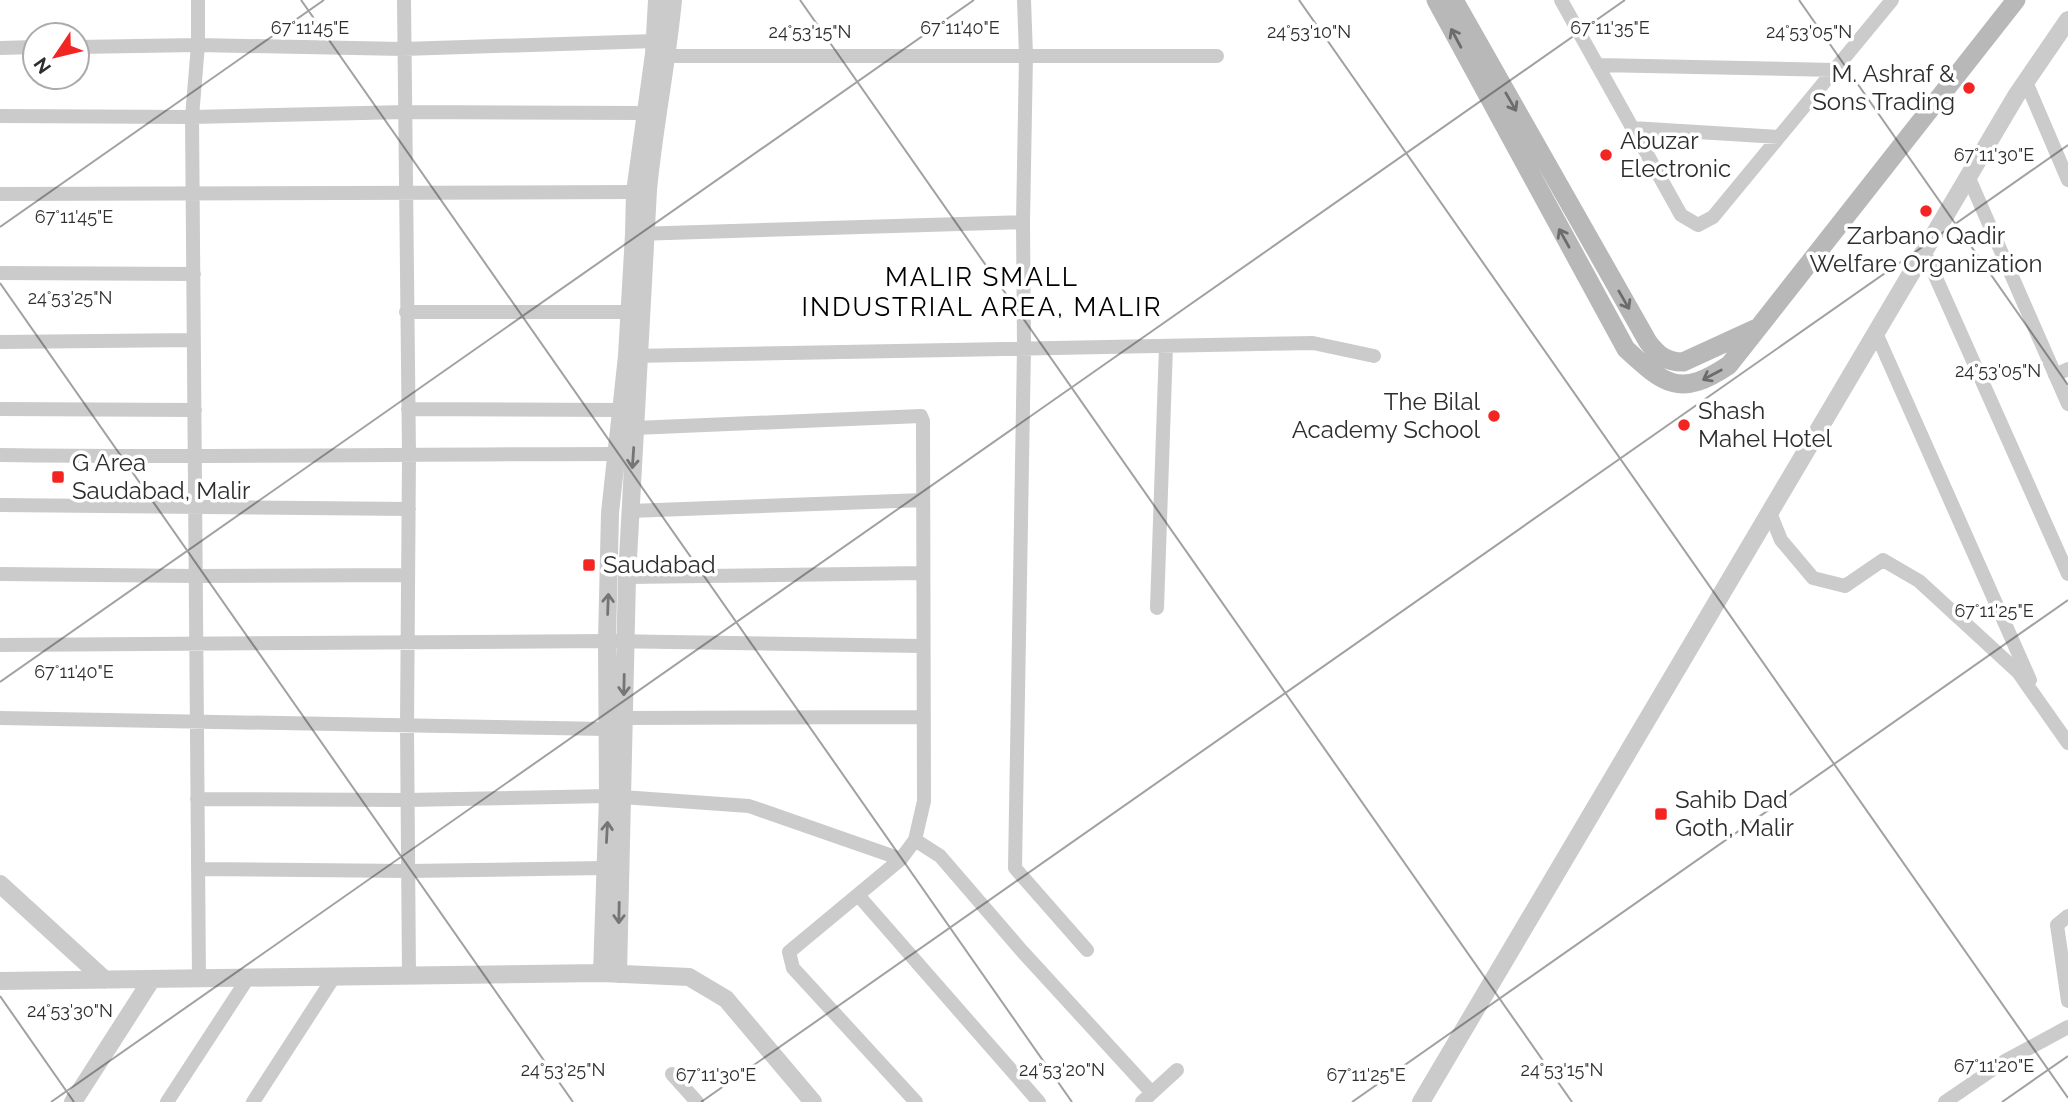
<svg xmlns="http://www.w3.org/2000/svg" width="2068" height="1102" font-family="Raleway,sans-serif">
  <style>
    .lines { fill: none; stroke-linecap: round; stroke-linejoin: round }
    .minor { stroke: #cbcbcb; stroke-width: 14 }
    .tertiary { stroke: #cbcbcb; stroke-width: 18 }
    .secondary { stroke: #b8b8b8; stroke-width: 19 }
    .oneway { stroke: #6c6c6c }
    .oneway2 { stroke: #757575 }
    .ticks { fill: none; stroke: #2e2e2e; stroke-width: 2; stroke-opacity: 0.45 }
    .poi-dot { fill: #f32522; stroke: #fff; stroke-width: 2.5 }
    .labels { text-anchor: middle; stroke-width: 7; stroke-linejoin: round; paint-order: stroke }
    .poi-label { font-size: 24px; fill: #2e2e2e; stroke: #fff; text-anchor: start }
    .neighbourhood-label { font-size: 26px; letter-spacing: 2px; fill: #000; stroke: #fff }
    .ticks-label { font-size: 18px; text-anchor: middle; fill: #2e2e2e; stroke: #fff; stroke-width: 7; stroke-linejoin: round; paint-order: stroke }
  </style>
  <rect width="100%" height="100%" fill="#fff"/>
  <g class="lines">
    <!-- minor -->
    <path class="minor" d="M198,0V45L192,117L199,979
      M404,0L409,454L407,727L409,976
      M1024,0L1026,55L1023,222L1024,348L1015,868L1087,950
      M1561,0L1681,215L1698,225L1713,217L1892,0
      M77,47L198,45L403,49L655,41
      M0,48L35,47
      M668,56H1217
      M1597,65L1835,70
      M2026,82L2068,180
      M0,116L192,117L406,112L644,113
      M1632,128L1779,137
      M1968,176L2068,404
      M0,194L635,192
      M636,234L1023,222
      M1924,251L2068,574
      M0,273L194,274
      M406,312H629
      M1876,333L2030,680
      M0,342L194,340
      M632,356L1313,343L1374,356
      M2055,375L2068,369
      M0,409L195,410
      M408,409L622,410
      M635,428L921,416L923,421L924,801L915,840L901,859L789,952L793,968L916,1102
      M0,455C205,458 411,454 616,454
      M0,505L409,509
      M630,511L923,500
      M1770,513L1781,540L1813,578L1845,586L1883,560L1919,581L2018,672L2068,743
      M0,574L195,576L408,575
      M627,577L923,573
      M1157,608L1166,346
      M0,645L607,641L922,646
      M0,718L607,729
      M624,718L922,717
      M197,799L407,800L608,796L749,806L901,859
      M915,840L940,856L1021,950L1152,1093
      M198,869L408,871L605,868
      M858,895L1039,1102
      M2068,916L2057,925L2068,1001
      M672,1074L697,1102
      M167,1102L248,978
      M253,1102L334,977
      M1142,1102L1177,1070
      M1945,1102L2005,1061L2068,1027"/>
    <!-- tertiary -->
    <path class="tertiary" d="M0,884L105,980
      M602,973L608,796L607,641L610,513L627,356L634,234L635,192L654,54L657,0
      M618,974L627,577L648,190C654,126 667,64 673,0
      M0,981L602,973L689,977L726,999L813,1102
      M73,1102L152,979
      M1421,1102L2016,96L2068,20"/>
    <!-- secondary -->
    <path class="secondary" d="M1436,0L1626,349C1665,385 1680,398 1729,365L2016,0
      M1454,0L1648,342C1658,355 1666,362 1683,362L1755,329"/>
  </g>
  <!-- one-way arrows -->
  <defs><path id="oneway-shaft" d="M-6 0H5M1.5-3L5.5 0L1.5 3" fill="none" stroke-width="1.6" stroke-linecap="round" stroke-linejoin="round" transform="scale(1.75)"/></defs>
  <g class="oneway">
    <use href="#oneway-shaft" transform="translate(1456 38) rotate(-118)"/>
    <use href="#oneway-shaft" transform="translate(1511 102) rotate(60)"/>
    <use href="#oneway-shaft" transform="translate(1564 238) rotate(-119)"/>
    <use href="#oneway-shaft" transform="translate(1624 300) rotate(60)"/>
    <use href="#oneway-shaft" transform="translate(1712 375) rotate(152)"/>
  </g>
  <g class="oneway2">
    <use href="#oneway-shaft" transform="translate(633 458) rotate(94)"/>
    <use href="#oneway-shaft" transform="translate(608 604) rotate(-88)"/>
    <use href="#oneway-shaft" transform="translate(624 685) rotate(91)"/>
    <use href="#oneway-shaft" transform="translate(607 832) rotate(-87)"/>
    <use href="#oneway-shaft" transform="translate(619 913) rotate(91)"/>
  </g>
  <!-- ticks -->
  <path class="ticks" d="M301,0L1072,1102M800,0L1572,1102M1299,0L2068,1098M1799,0L2068,385M0,227L324,0M0,283L573,1102M0,682L974,0M0,996L74,1102M51,1102L1625,0M701,1102L2068,145M1352,1102L2068,600M2002,1102L2068,1056"/>
  <!-- markers -->
  <g class="poi-dot">
    <circle cx="1969" cy="88" r="7"/>
    <circle cx="1606" cy="155" r="7"/>
    <circle cx="1926" cy="211" r="7"/>
    <circle cx="1494" cy="416" r="7"/>
    <circle cx="1684" cy="425" r="7"/>
    <rect x="51" y="470" width="14" height="14" rx="3.5"/>
    <rect x="582" y="558" width="14" height="14" rx="3.5"/>
    <rect x="1654" y="807" width="14" height="14" rx="3.5"/>
  </g>
  <g class="labels">
    <!-- poi labels -->
    <g class="poi-label">
      <text x="1955" y="82" text-anchor="end">M. Ashraf &amp;<tspan x="1955" dy="28">Sons Trading</tspan></text>
      <text x="1620" y="149">Abuzar<tspan x="1620" dy="28">Electronic</tspan></text>
      <text x="1926" y="244" text-anchor="middle">Zarbano Qadir<tspan x="1926" dy="28">Welfare Organization</tspan></text>
      <text x="1480" y="410" text-anchor="end">The Bilal<tspan x="1480" dy="28">Academy School</tspan></text>
      <text x="1698" y="419">Shash<tspan x="1698" dy="28">Mahel Hotel</tspan></text>
      <text x="72" y="471">G Area<tspan x="72" dy="28">Saudabad, Malir</tspan></text>
      <text x="603" y="573">Saudabad</text>
      <text x="1675" y="808">Sahib Dad<tspan x="1675" dy="28">Goth, Malir</tspan></text>
    </g>
    <!-- neighbourhood labels -->
    <g class="neighbourhood-label">
      <text x="982" y="286">MALIR SMALL<tspan x="982" dy="30">INDUSTRIAL AREA, MALIR</tspan></text>
    </g>
  </g>
  <g class="ticks-label">
    <text x="310" y="34">67°11'45"E</text>
    <text x="960" y="34">67°11'40"E</text>
    <text x="1610" y="34">67°11'35"E</text>
    <text x="1809" y="38">24°53'05"N</text>
    <text x="810" y="38">24°53'15"N</text>
    <text x="1309" y="38">24°53'10"N</text>
    <text x="1994" y="161">67°11'30"E</text>
    <text x="74" y="223">67°11'45"E</text>
    <text x="70" y="304">24°53'25"N</text>
    <text x="1998" y="377">24°53'05"N</text>
    <text x="1994" y="617">67°11'25"E</text>
    <text x="74" y="678">67°11'40"E</text>
    <text x="70" y="1017">24°53'30"N</text>
    <text x="1994" y="1072">67°11'20"E</text>
    <text x="563" y="1076">24°53'25"N</text>
    <text x="1062" y="1076">24°53'20"N</text>
    <text x="1562" y="1076">24°53'15"N</text>
    <text x="716" y="1081">67°11'30"E</text>
    <text x="1366" y="1081">67°11'25"E</text>
  </g>
  <!-- north arrow -->
  <g transform="translate(56 56) rotate(235)"><circle r="33" fill="#ffffff" stroke="#ababab" stroke-width="2"/>
  <path d="M0-5L12 26L0 18L-12 26Z" fill="#f32522"/>
  <text y="-10" font-size="19" font-weight="bold" text-anchor="middle" fill="#2e2e2e">N</text>
  </g>
</svg>
